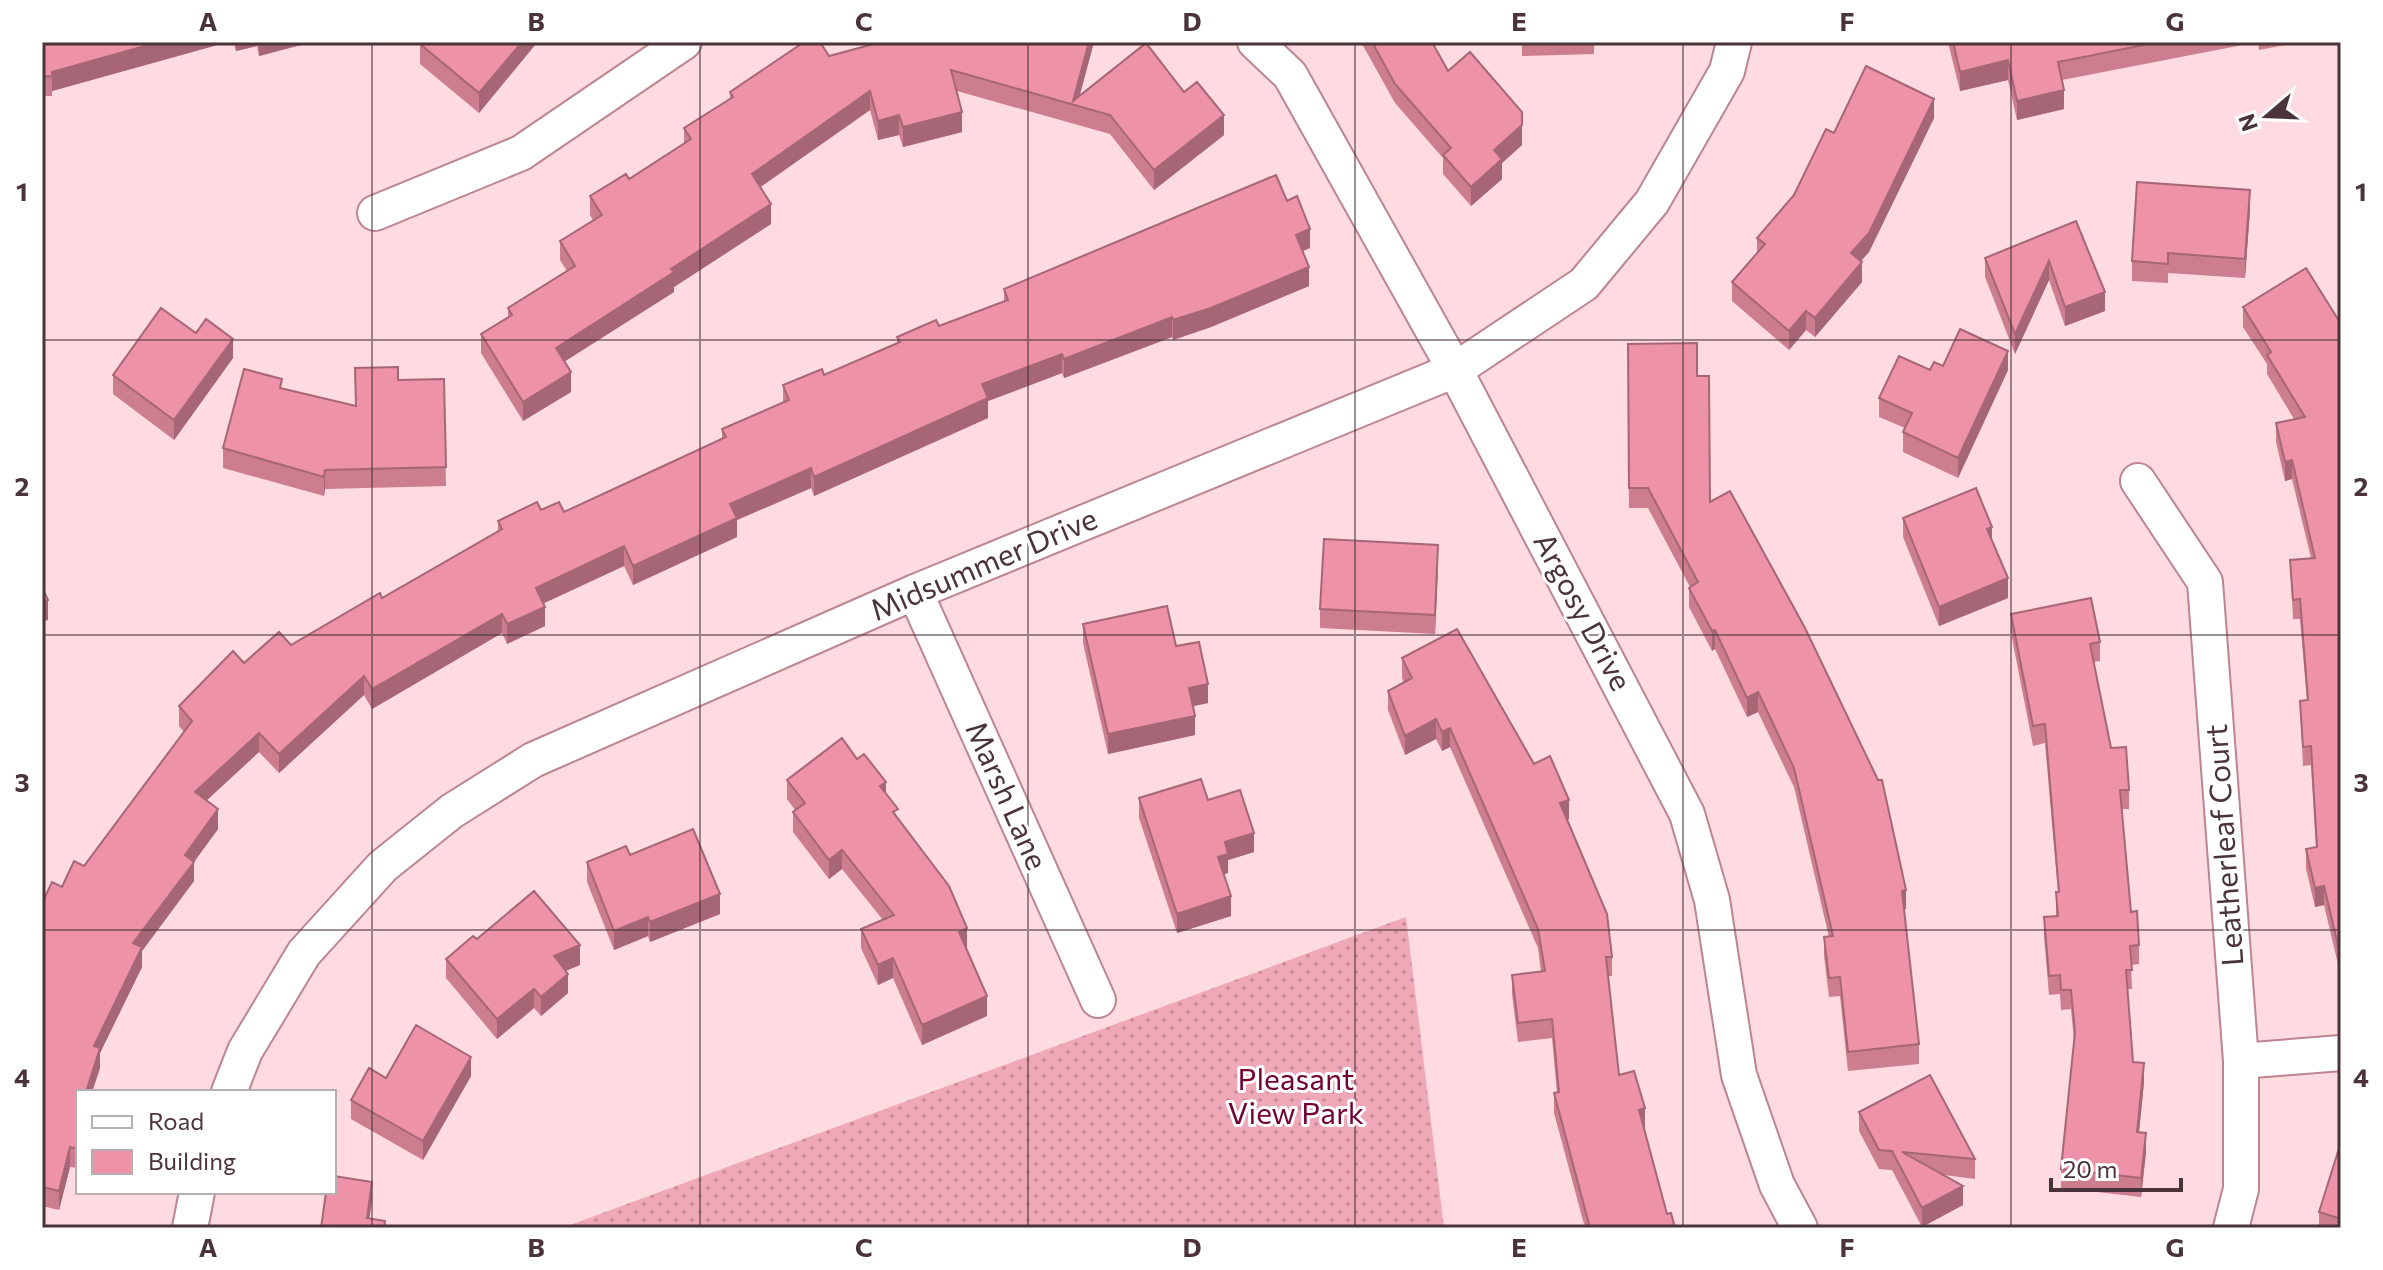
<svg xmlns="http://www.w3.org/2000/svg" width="2383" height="1270" font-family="Commissioner,sans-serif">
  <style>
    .grass { fill: url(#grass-dots) }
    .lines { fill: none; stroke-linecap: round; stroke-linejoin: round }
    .minor-casing { stroke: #bc8591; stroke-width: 38 }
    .minor { stroke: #fff; stroke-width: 34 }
    .wall { fill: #cc7e90 }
    .shaded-wall { fill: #a66676 }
    .building { fill: #ed92a8; stroke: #a66676; stroke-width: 2 }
    .grid { fill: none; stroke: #4b3439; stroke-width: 2; stroke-opacity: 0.55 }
    .labels { text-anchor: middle; stroke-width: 6; stroke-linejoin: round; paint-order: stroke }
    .street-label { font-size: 30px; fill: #4b3439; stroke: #fff }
    .park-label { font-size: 30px; fill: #730233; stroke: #fff }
    .neatline { fill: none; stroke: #4b3439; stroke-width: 3 }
    .grid-label { font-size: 26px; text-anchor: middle; font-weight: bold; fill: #4b3439 }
  </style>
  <defs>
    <pattern id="grass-dots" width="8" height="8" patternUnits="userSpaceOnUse" patternTransform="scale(2)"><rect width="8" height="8" fill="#efa8b8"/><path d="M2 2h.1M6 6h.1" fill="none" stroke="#c48a97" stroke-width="1.8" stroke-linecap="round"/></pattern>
  </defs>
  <rect width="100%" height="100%" fill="#fedae1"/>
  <!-- grass -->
  <path class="grass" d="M1406,917L1444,1228H562Z"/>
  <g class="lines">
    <defs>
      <path id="minor" d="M1255,42L1290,75L1455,370L1687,814L1712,900L1739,1075L1777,1185L1800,1228
        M375,213L521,153L684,42
        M2138,481L2205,582L2241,1061V1189L2231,1228
        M915,592L1098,1000
        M2241,1061L2341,1053
        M229,1092L245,1051L304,953L383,866L452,811L533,760L915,592L1455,370L1584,284L1652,202L1727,71L1734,42
        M190,1228L197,1192"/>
    </defs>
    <!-- minor casing -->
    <use href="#minor" class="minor-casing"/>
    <!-- minor -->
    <use href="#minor" class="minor"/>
  </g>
  <!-- wall -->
  <path class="wall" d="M42,42H228L52,91V96H42Z
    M233,42H312L259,56L257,46L236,51Z
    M535,42V45L479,113L420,64V44Z
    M881,42H1094L1079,96L1184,92L1224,135L1154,190L1110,134L957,91L962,132L903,147L899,135L878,140L870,110L760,187L771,224L674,287V292L565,361L571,392L523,421L481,353V334L508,318V308L567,271L560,260V241L593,220L590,215V196L629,179L684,143V128L730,99V92L829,56Z
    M1361,42H1432L1448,71L1522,145L1502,163V179L1471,206L1443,174V158L1395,103Z
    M1522,42H1594V54L1522,56Z
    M1948,42H2301L2259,50L2258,42L2062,80L2064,109L2017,120L2008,80L1960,91Z
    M1934,118L1869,252L1861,261L1862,282L1815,337L1806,330L1789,350L1732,301V282L1757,254V238L1794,195L1834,133Z
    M1287,201L1310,248L1302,251L1309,286L1211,327L1173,340L1172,337L1064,378L1062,373L988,401V418L814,496L811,488L737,520V537L633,585L624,566L543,603L545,626L507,644L502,633L372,709L364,695L279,773L259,752L206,801L218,829L194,862V881L142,951V967L100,1053V1068L92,1092H78V1168L70,1167L59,1210L42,1206V903L62,887L84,866L184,732L179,726V706L244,663L291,645L382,598L498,531V521L541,510L564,512L722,439V429L783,403V385L824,375L897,343V337L939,326L1004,301V289Z
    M2250,210L2245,278L2168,273V283L2132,281V261Z
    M2076,221L2105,311L2065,326L2049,280L2015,354L1985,277V258Z
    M2243,307L2341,324V977L2324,905L2315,907L2306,869V849L2316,847L2311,765L2303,766L2300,701H2307L2300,619H2293L2290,560L2311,558L2292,479L2285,481L2276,442V423L2294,419L2267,374V364L2243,327Z
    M196,333L233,358L174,440L113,394V375Z
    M1628,344L1697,376L1710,502L1906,909H1904L1919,1044V1064L1848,1071L1840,996L1829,997L1824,956V937H1829L1794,787L1758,712L1747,717L1715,649L1712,651L1689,607V588L1690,587L1648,508H1629Z
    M1943,366L2008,370L1958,478L1903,452V432L1905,428L1879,417V398L1930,370Z
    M444,379L446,486L325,489L324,496L223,468V448L282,388L355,406L398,380Z
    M1903,518L1992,540L2008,598L1939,626L1903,537Z
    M1438,564L1435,634L1320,628V609Z
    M2011,614L2100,642V661L2094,662L2111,748L2129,790V809H2122L2131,912L2139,945V964L2131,965L2132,989H2127L2133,1062L2144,1082L2139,1132L2146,1152L2141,1197L2061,1188V1169L2074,1041L2071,1009L2061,1010L2060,994L2049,995L2044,936V917L2056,916V892H2058L2045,743L2033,746L2011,633Z
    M1083,624L1176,646L1208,703L1193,706L1195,735L1108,754L1083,643Z
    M1402,658L1534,764L1569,819L1567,820L1612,957V976H1608L1619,1075L1645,1128H1644L1667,1214L1675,1228H1585L1554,1113V1093H1557L1552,1038L1518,1042L1512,994V975L1541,972L1538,948L1450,747L1442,751L1436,739L1405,755L1388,710V691L1404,683L1402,678Z
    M857,759L886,793L898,819L967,947L966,948L987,1016L922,1045L893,978L878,985L861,948V929L883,920L842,869L829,879L793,832V812L795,810L787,799V780Z
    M1139,798L1208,800L1254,852L1228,860V873L1224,874L1231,916L1177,933L1139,818Z
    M630,855L720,914L650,942L648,936L614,950L587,882V862Z
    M477,939L580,965L566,971L568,993L541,1016L534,1008L497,1039L446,978V959Z
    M471,1076L423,1160L351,1119V1100L386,1078Z
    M1859,1112L1975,1159V1179L1944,1175L1963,1205L1922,1227L1892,1170L1879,1169L1859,1131Z
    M2341,1142V1228H2319V1212Z"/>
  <!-- shaded-wall -->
  <path class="shaded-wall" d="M159,42H228L52,91V72Z
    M236,42H257V46L236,51Z
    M259,42H312L259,56Z
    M522,42H535V45L479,113V93Z
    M1089,42H1094L1077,106L1073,101Z
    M2008,60V80L1960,91V72Z
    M2064,90V109L2017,120V101Z
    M870,91V110L752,193V174Z
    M1934,99V118L1869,252L1851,272V253Z
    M962,112V132L903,147V127Z
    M899,115V135L878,140V121Z
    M1224,115V135L1154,190V170Z
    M1522,125V145L1502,163V179L1471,206V187L1494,150Z
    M2250,190V210L2245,278V259Z
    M771,204V224L674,287V292L556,367V348L671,269Z
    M1310,229V248L1296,254V235Z
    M2049,261V280L2015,354V334Z
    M1862,262V282L1815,337V318Z
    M1309,267V286L1211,327L1173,340V320Z
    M2105,292V311L2065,326V307Z
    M1806,311V330L1789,350V331Z
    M1172,317V337L1064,378V359Z
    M233,339V358L174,440V420Z
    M2008,351V370L1958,478V458Z
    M1062,354V373L988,401V418L814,496V477L982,384Z
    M571,372V392L523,421V402Z
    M2292,460V479L2285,481V462Z
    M811,468V488L737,520V537L633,585V566L730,504Z
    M325,470V489L324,496V477Z
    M1992,527V546L1987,529Z
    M1438,545V564L1435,634V615Z
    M624,546V566L536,607V588Z
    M2008,578V598L1939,626V607Z
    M48,600V620L42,622V603Z
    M545,607V626L507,644V624Z
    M502,614V633L372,709V689Z
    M1715,630V649L1712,651V631Z
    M364,676V695L279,773V754Z
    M1208,684V703L1189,707V688Z
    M1758,692V712L1747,717V698Z
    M1195,716V735L1108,754V734Z
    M1436,719V739L1405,755V736Z
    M1450,728V747L1442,751V732Z
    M259,733V752L195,811V792Z
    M886,782V801L880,786Z
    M1569,800V819L1560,823V803Z
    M218,809V829L185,874V855Z
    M1254,833V852L1228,860V873L1218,876V857L1225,842Z
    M842,850V869L829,879V860Z
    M194,862V881L142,951V967L100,1053V1068L92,1092H86L94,1046L133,943Z
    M2324,886V905L2315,907V888Z
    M1906,890V909L1902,910V891Z
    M720,894V914L650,942V922Z
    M1231,896V916L1177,933V914Z
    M648,917V936L614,950V931Z
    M967,928V947L959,951V932Z
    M580,945V965L554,975V956Z
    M893,958V978L878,985V965Z
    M568,974V993L541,1016V997Z
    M534,989V1008L497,1039V1019Z
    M987,996V1016L922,1045V1025Z
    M471,1057V1076L423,1160V1141Z
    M2144,1063V1082L2137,1152V1132Z
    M1645,1108V1128L1639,1129V1110Z
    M2146,1133V1152L2141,1197V1178Z
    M70,1147V1167L59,1210V1191Z
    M372,1182V1201L368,1228L367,1218Z
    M1963,1186V1205L1922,1227V1208Z"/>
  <!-- building -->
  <path class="building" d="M42,42H159L52,72V76L42,77Z
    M422,42H522L479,93L420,44Z
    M804,42H820L829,56L881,42H1089L1073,101L1146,43L1184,92L1197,82L1224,115L1154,170L1110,115L951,70L962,112L903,127L899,115L878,121L870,91L752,174L771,204L671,269L674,272L556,348L571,372L523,402L481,334L512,315L508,308L575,266L560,241L602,215L590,196L626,174L629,179L691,139L684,128L733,97L730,92Z
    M1372,42H1432L1448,71L1470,52L1522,112V125L1494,150L1502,159L1471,187L1443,155L1451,148L1395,84Z
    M1953,42H2159L2058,62L2064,90L2017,101L2008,60L1960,72Z
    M1866,66L1934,99L1869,233L1851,253L1862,262L1815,318L1806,311L1789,331L1732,282L1765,244L1757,238L1794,195L1826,129L1834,133Z
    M1276,175L1287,201L1297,196L1310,229L1296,235L1309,267L1211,308L1173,320L1172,317L1064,359L1062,354L982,384L988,398L814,477L811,468L730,504L737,518L633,566L624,546L536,588L545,607L507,624L502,614L372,689L364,676L279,754L259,733L195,792L218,809L185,855L194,862L133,943L142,947L94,1046L100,1048L86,1092H78V1149L70,1147L59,1191L42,1187V903L52,882L62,887L74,861L84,866L192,721L179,706L233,651L244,663L279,632L291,645L380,593L382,598L502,529L498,521L537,502L541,510L559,502L564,512L726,437L722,429L789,400L783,385L822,369L824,375L900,342L897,337L936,320L939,326L1008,300L1004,289Z
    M2137,182L2250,190L2245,259L2168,253V264L2132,261Z
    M2076,221L2105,292L2065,307L2049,261L2015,334L1985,258Z
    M2306,268L2341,324V958L2324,886L2315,888L2306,849L2317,847L2311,746L2303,747L2300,701L2308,700L2300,599L2293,600L2290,560L2315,558L2292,460L2285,462L2276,423L2305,417L2267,355L2271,352L2243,307Z
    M161,308L196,333L206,319L233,339L174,420L113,375Z
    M1960,329L2008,351L1958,458L1903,432L1912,413L1879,398L1899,356L1930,370L1934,362L1943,366Z
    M1697,343V376H1709L1710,502L1730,491L1805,628L1878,780H1882L1906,890L1902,891L1919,1044L1848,1052L1840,977L1829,978L1824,937L1833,936L1794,768L1758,692L1747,698L1715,630L1712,631L1689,588L1698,582L1648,488H1629L1628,344Z
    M398,367V380L444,379L446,467L325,470L324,477L223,448L244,369L282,379L280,388L356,406L355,368Z
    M1976,488L1992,527L1987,529L2008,578L1939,607L1903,518Z
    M1324,539L1438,545L1435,615L1320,609Z
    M42,587L48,600L42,603Z
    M2091,598L2100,642L2090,644L2111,748L2126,747L2129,790H2120L2131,912L2137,911L2139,945L2130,946L2132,970H2126L2133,1062L2144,1063L2137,1132L2146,1133L2141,1178L2061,1169L2075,1032L2071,990H2061L2060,975L2049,976L2044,917L2058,916L2056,892H2059L2045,724L2033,726L2011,614Z
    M1167,606L1176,646L1199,642L1208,684L1189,688L1195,716L1108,734L1083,624Z
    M1457,629L1534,764L1550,756L1569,800L1560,803L1607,914L1612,957H1606L1619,1075L1634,1071L1645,1108L1639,1110L1667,1214L1671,1213L1675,1228H1590L1554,1093L1559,1092L1552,1019L1518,1023L1512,975L1545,971L1538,929L1450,728L1442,732L1436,719L1405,736L1388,691L1412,678L1402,658Z
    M842,738L857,759L864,754L886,782L880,786L898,809L893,812L949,886L967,928L959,932L987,996L922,1025L893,958L878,965L861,929L894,915L842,850L829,860L793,812L805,803L787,780Z
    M1201,779L1208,800L1240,790L1254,833L1225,842L1228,854L1218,857L1231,896L1177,914L1139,798Z
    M693,829L720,894L650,922L648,917L614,931L587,862L626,846L630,855Z
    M534,891L580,945L554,956L568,974L541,997L534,989L497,1019L446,959L473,936L477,939Z
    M416,1025L471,1057L423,1141L351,1100L369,1068L386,1078Z
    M1930,1075L1975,1159L1902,1152L1963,1186L1922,1208L1892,1151L1879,1150L1859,1112Z
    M2341,1142V1219L2319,1212Z
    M334,1176L372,1182L367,1218L385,1221L384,1228H321L326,1192H334Z"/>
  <!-- grid -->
  <path class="grid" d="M372,42V1228M700,42V1228M1028,42V1228M1355,42V1228M1683,42V1228M2011,42V1228M42,340H2341M42,635H2341M42,930H2341"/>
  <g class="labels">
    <!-- street labels -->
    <g class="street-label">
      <text transform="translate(984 565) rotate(-23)" y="10">Midsummer Drive</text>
      <text transform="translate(1582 612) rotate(62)" y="10">Argosy Drive</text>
      <text transform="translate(1006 796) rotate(66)" y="10">Marsh Lane</text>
      <text transform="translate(2225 845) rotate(-94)" y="10">Leatherleaf Court</text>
    </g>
    <!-- park labels -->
    <g class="park-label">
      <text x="1296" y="1090">Pleasant<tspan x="1296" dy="34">View Park</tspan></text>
    </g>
  </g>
  <!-- border -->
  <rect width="2383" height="1270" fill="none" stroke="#ffffff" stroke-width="88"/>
  <!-- legend -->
  <rect x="76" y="1090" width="260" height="104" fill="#ffffff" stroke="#b7aeb0" stroke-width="2"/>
  <rect x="92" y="1116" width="40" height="12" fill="#ffffff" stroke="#b7aeb0" stroke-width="2"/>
  <text x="148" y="1130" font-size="24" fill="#4b3439">Road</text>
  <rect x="92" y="1150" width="40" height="24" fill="#ed92a8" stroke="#b7aeb0" stroke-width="2"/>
  <text x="148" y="1170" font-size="24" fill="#4b3439">Building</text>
  <!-- north arrow -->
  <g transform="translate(2267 116) rotate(251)" stroke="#ffffff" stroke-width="6" paint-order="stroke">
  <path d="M0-6L14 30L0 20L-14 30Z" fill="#4b3439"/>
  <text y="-12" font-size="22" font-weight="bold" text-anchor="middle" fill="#4b3439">N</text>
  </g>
  <!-- scale -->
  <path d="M2051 1178v12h130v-12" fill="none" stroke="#4b3439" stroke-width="4"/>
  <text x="2063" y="1178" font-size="24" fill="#4b3439" stroke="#ffffff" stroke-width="6" paint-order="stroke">20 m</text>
  <rect x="44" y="44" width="2295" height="1182" class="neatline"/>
  <g class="grid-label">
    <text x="208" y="31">A</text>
    <text x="536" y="31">B</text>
    <text x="864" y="31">C</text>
    <text x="1192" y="31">D</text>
    <text x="1519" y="31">E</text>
    <text x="1847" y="31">F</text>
    <text x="2175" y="31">G</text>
    <text x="22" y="201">1</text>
    <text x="2361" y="201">1</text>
    <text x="22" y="496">2</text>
    <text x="2361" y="496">2</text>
    <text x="22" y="792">3</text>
    <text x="2361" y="792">3</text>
    <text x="22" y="1087">4</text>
    <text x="2361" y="1087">4</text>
    <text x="208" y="1257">A</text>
    <text x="536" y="1257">B</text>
    <text x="864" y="1257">C</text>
    <text x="1192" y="1257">D</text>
    <text x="1519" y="1257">E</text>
    <text x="1847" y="1257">F</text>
    <text x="2175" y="1257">G</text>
  </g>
</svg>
